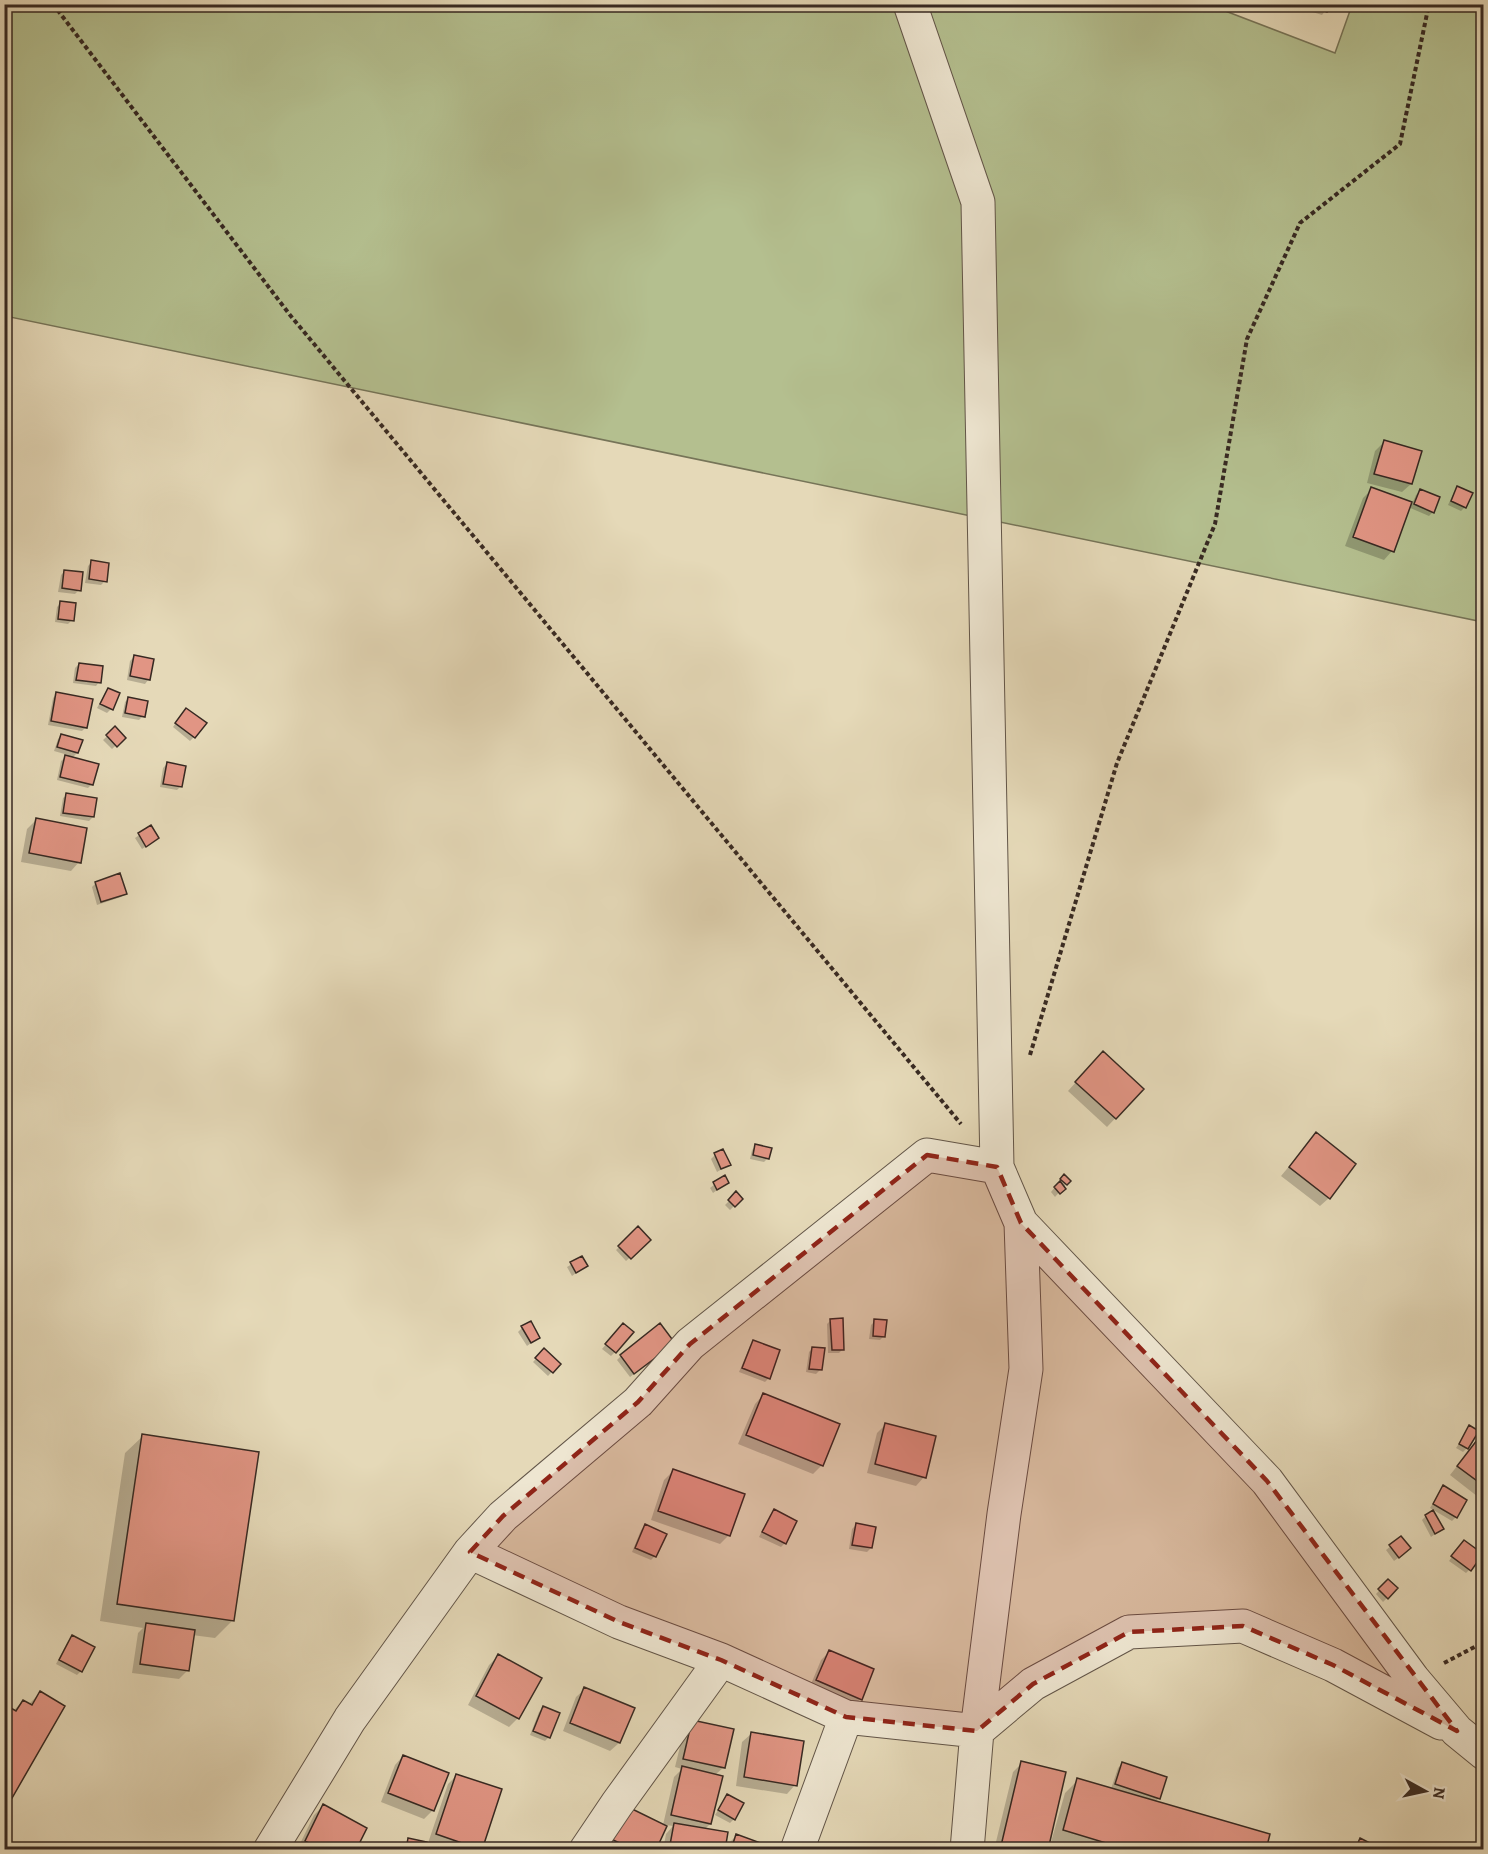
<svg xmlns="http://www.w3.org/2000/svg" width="1488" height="1854" font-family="Alegreya,serif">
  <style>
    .green { fill: #b4bf8f; stroke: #767458; stroke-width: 1.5 }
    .shadow { fill: #0003 }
    .building { fill: #e19584; stroke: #372922; stroke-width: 1.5 }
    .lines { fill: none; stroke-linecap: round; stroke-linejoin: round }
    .street-casing { stroke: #625548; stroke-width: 35 }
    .path { stroke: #372922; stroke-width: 4; stroke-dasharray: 4.5 3; stroke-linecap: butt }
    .street { stroke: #eee6d1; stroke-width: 33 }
    .marked { fill: #8f2418; fill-opacity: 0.2; stroke: #8f2418; stroke-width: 4.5; stroke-dasharray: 12 8; stroke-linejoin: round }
  </style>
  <rect width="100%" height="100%" fill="#e5d9b8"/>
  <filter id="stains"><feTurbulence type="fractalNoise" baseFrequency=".00333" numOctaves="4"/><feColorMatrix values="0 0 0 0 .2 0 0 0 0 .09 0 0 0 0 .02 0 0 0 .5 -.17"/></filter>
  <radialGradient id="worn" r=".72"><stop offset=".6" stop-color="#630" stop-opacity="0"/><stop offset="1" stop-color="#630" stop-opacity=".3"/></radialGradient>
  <!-- green -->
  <path class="green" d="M1207,4L1335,53L1352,5H1483V622L5,316V5Z"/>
  <!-- shadow -->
  <path class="shadow" d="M1305,4H1328L1325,11L1322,15L1303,9Z
    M1384,442L1411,484L1402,492L1367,483L1375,451Z
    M1458,488L1465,507L1461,511L1448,505L1454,492Z
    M1372,489L1412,504L1416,495L1420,491L1433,512L1429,516L1408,507L1392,551L1384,560L1345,546L1363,498Z
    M92,562L105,581L101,585L85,583L88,566Z
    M65,571L79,590L75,594L58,592L61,575Z
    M61,603L72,620L68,624L55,622L57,607Z
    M134,657L148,680L145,684L127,680L130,661Z
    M79,664L99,682L96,686L73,683L75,668Z
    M109,689L111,709L107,713L97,708L105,693Z
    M57,694L86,727L82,731L48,725L53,698Z
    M129,698L143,716L139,720L122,717L125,702Z
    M182,714L194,737L190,741L173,727Z
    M115,729L124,738L112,749L103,740Z
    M62,735L77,753L71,759L92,784L88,788L57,780L61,761L68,755L54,751L58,739Z
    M167,764L181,786L177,790L160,787L163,768Z
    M67,795L93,817L89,821L60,816L63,798Z
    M36,820L79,862L71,871L21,862L27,829Z
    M151,827L153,842L142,849L135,838Z
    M96,883L125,893L121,897L97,905L92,887Z
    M1094,1062L1142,1090L1107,1127L1068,1091Z
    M1316,1134L1329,1198L1320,1206L1281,1176Z
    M756,1146L768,1158L764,1162L750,1159L752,1150Z
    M715,1155L729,1165L717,1172L711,1159Z
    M1064,1176L1069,1181L1055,1197L1051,1192Z
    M724,1177L723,1186L713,1193L710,1188Z
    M736,1194L741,1199L730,1210L725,1205Z
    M638,1229L649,1240L626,1261L616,1250Z
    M582,1258L586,1266L572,1276L567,1267Z
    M831,1320L843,1349L839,1353H828L827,1324Z
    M875,1321L884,1336L880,1340L869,1339L871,1325Z
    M522,1328L538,1338L527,1346L518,1332Z
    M619,1329L615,1352L611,1356L602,1349Z
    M754,1342L769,1378L765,1382L739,1372L750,1346Z
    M669,1347L630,1377L617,1360L621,1356Z
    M813,1348L820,1370L816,1374L806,1372L809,1352Z
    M544,1350L559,1364L548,1376L533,1362Z
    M763,1395L822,1465L813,1474L738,1444L755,1404Z
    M885,1425L924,1477L916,1486L867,1473L877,1433Z
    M1470,1427L1467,1448L1463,1452L1456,1448Z
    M1484,1432V1498L1482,1500L1450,1475Z
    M143,1436L232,1621L215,1638L192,1635L187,1671L179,1679L132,1673L138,1633L143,1628L100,1621L125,1453Z
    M673,1471L729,1535L720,1544L651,1520L664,1480Z
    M1443,1487L1456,1517L1452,1521L1430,1508Z
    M774,1511L785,1543L781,1547L759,1537L770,1515Z
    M1426,1516L1442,1529L1431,1537L1422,1520Z
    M856,1525L871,1548L867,1552L849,1549L852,1529Z
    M645,1526L655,1556L651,1560L632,1552L641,1530Z
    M1401,1538L1406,1552L1394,1561L1386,1550Z
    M1460,1546L1469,1570L1466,1573L1449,1561Z
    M1388,1581L1396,1589L1383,1602L1376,1594Z
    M72,1637L81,1671L77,1675L56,1664L68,1641Z
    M830,1651L860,1699L852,1708L809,1689L821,1660Z
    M498,1656L518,1718L509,1727L468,1705L489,1665Z
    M1484,1684V1698L1477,1690Z
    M585,1689L633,1709L619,1743L610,1751L563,1731L576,1697Z
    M40,1693L4,1809L13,1711L23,1701L28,1705Z
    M543,1708L549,1737L545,1741L530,1735L539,1712Z
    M692,1721L724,1767L715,1775L710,1824L704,1830L723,1850H663L666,1834L673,1826L666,1825L655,1850H608L601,1847L615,1816L663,1825L674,1777L682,1769L675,1767L684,1730Z
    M751,1734L795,1785L787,1794L736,1786L742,1742Z
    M403,1756L433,1810L424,1819L381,1802L395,1765Z
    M1022,1763L1048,1841L1051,1842L1065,1793L1078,1780L1111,1789L1118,1768L1122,1764L1159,1798L1155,1802L1264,1850H1071L1048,1843L1046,1850H994L1013,1772Z
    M457,1775L480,1849L447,1850L428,1843L448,1784Z
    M727,1796L734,1819L730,1823L715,1815Z
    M323,1806L354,1850H297L314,1815Z
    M736,1836L772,1850H726L727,1845Z"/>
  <!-- building -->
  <path class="building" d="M1306,4H1329L1327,12Z
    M1384,440L1422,451L1412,484L1374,474Z
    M1457,486L1473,493L1466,508L1451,501Z
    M1371,487L1412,502L1394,552L1353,537Z
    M1420,489L1440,497L1434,513L1414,504Z
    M91,560L109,563L107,582L89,579Z
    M64,570L83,572L81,591L62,588Z
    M60,601L76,603L74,621L58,619Z
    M134,655L154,659L150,680L130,676Z
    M79,663L103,666L101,683L76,680Z
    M108,688L120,693L113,710L100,704Z
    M56,692L93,699L87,728L51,721Z
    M128,697L148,701L145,717L125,713Z
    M186,708L207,723L195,738L175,723Z
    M115,726L126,738L117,747L106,735Z
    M61,734L83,740L78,753L57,747Z
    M65,755L99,764L93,785L60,777Z
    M167,762L186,766L182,787L163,784Z
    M66,793L97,798L94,817L63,813Z
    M36,818L87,828L81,863L29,853Z
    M151,825L159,838L146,847L138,833Z
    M120,873L127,894L101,902L95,882Z
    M1103,1051L1144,1089L1116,1119L1075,1082Z
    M1316,1132L1356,1164L1330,1199L1289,1167Z
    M755,1144L772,1148L769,1159L753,1155Z
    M723,1149L731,1165L721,1169L714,1153Z
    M1064,1174L1071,1181L1067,1185L1060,1179Z
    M725,1175L729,1183L717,1190L713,1182Z
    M1060,1181L1066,1189L1060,1194L1054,1187Z
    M736,1191L743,1199L735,1207L728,1200Z
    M638,1226L651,1240L631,1259L618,1246Z
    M582,1256L588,1266L576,1273L570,1262Z
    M843,1318L844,1350H832L830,1319Z
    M874,1319L887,1320L885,1337L873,1336Z
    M531,1321L540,1338L531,1343L521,1326Z
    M623,1323L634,1332L616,1353L605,1344Z
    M660,1323L675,1343L634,1374L620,1355Z
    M753,1340L780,1350L770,1379L742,1368Z
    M812,1347L825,1348L822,1370L809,1369Z
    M544,1348L561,1364L553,1373L535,1358Z
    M763,1393L840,1424L823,1466L746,1435Z
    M885,1423L936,1436L926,1478L875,1464Z
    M1469,1425L1479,1431L1468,1449L1459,1444Z
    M1484,1431V1486L1457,1466Z
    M142,1434L259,1452L234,1621L117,1604Z
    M673,1469L745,1494L730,1536L658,1511Z
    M1443,1485L1467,1500L1457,1518L1433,1504Z
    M774,1509L797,1521L786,1544L762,1532Z
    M1433,1510L1444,1529L1435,1534L1425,1515Z
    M856,1523L876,1527L872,1548L852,1545Z
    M645,1524L667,1534L656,1557L635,1548Z
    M1401,1536L1411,1548L1399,1558L1389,1545Z
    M1464,1540L1483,1554L1471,1571L1451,1556Z
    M1388,1579L1398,1588L1388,1599L1378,1589Z
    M146,1623L195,1630L189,1671L140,1664Z
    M72,1635L95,1647L82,1672L59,1660Z
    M829,1650L874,1669L862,1700L816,1680Z
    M498,1654L542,1678L519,1719L476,1696Z
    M584,1687L635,1708L620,1743L570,1723Z
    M40,1691L65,1706L4,1812V1704L16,1711L23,1700L32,1705Z
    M543,1706L560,1713L550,1738L533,1731Z
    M692,1720L734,1729L725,1768L683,1759Z
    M751,1732L804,1741L797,1786L744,1777Z
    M403,1755L449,1773L434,1811L388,1793Z
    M1021,1761L1066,1772L1048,1850H1000Z
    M1122,1762L1167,1777L1160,1799L1115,1784Z
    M682,1766L723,1776L711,1824L671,1815Z
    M456,1774L502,1789L482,1850L436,1834Z
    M1077,1778L1270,1834L1266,1850H1129L1063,1830Z
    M727,1794L744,1803L735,1820L718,1810Z
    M323,1804L367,1828L356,1850H322L305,1841Z
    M624,1805L667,1826L656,1850H634L609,1838Z
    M674,1823L728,1832L725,1850H669Z
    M736,1834L774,1848V1850H731Z
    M408,1838L427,1842L425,1850H406Z
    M1360,1838L1376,1846L1374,1850H1355Z
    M809,1841L838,1847L837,1850H807Z"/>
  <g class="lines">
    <defs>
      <path id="street" d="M910,4L978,202L997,1167L1021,1223L1267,1481L1413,1679L1457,1731L1484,1753
        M470,1552L619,1622L721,1660L846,1717L977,1731L1033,1684L1129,1632L1243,1626L1333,1665L1441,1723
        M270,1850L350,1719L470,1552L503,1516L638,1402L690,1344L927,1155L997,1167
        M586,1850L617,1804L721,1660
        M797,1850L846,1717
        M967,1850L977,1731L1004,1514L1026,1369L1021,1223"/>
    </defs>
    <!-- street casing -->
    <use href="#street" class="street-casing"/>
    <!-- path -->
    <path class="path" d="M53,4L290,315L961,1124
      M1030,1055L1117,763L1215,524L1247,339L1300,223L1400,144L1429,4
      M1444,1663L1484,1642"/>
    <!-- street -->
    <use href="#street" class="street"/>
  </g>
  <!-- marked area -->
  <path class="marked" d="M927,1155L997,1167L1021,1223L1267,1481L1457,1731L1333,1665L1243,1626L1129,1632L1033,1684L977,1731L846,1717L721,1660L619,1622L470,1552L503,1516L638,1402L690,1344Z"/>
  <!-- margin -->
  <rect width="1488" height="1854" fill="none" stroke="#e5d9b8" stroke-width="24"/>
  <rect x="6" y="6" width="1476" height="1842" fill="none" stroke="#372922" stroke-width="3"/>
  <rect x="12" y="12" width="1464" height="1830" fill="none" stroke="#372922" stroke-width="1.5"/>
  <!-- north arrow -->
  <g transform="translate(1425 1791) rotate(98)" stroke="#eee6d1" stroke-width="4.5" paint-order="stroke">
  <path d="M0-4.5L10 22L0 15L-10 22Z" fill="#372922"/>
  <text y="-9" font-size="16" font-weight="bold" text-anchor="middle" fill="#372922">N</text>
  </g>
  <rect width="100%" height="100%" filter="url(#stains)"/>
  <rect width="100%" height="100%" fill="url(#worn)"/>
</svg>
